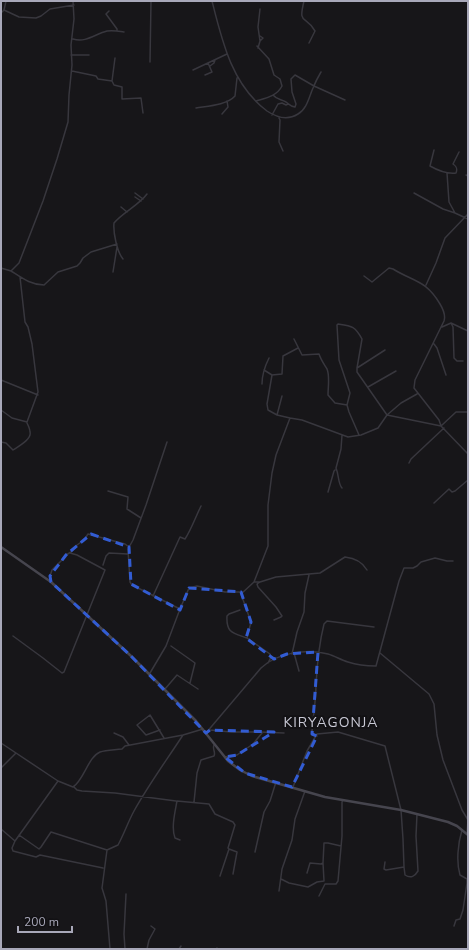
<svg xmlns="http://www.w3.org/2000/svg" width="469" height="950" font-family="'Nunito Sans',sans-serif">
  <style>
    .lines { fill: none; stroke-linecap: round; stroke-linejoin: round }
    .street { stroke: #38373e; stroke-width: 1.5 }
    .secondary { stroke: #46454e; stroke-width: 2.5 }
    .marked { fill: none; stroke: #325cd3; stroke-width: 3; stroke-dasharray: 8 5; stroke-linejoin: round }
    .labels { text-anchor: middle; stroke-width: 4; stroke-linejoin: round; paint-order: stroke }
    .quarter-label { font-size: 14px; letter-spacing: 1px; fill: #c9c9d5; stroke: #121114 }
  </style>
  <rect width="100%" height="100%" fill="#171619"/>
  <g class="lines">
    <!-- street -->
    <path class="street" d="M212,1C222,41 232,85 267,111C276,117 287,121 298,114C307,109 309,97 313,88C315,83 318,77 321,72
      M304,1C298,26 305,14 315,31L309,43
      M4,10L19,17L36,18L41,16L50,9L74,5
      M109,11L106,14L117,29V31
      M1,13L4,10L6,1
      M260,36L263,38L260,41
      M73,39C86,43 95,34 107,31C113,30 118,31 124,32
      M258,48L260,41L258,27L260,9
      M71,55H89
      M150,62L151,1
      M210,66L214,63L215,60
      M193,70L227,54
      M72,71L96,76L98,79L112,81L114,85L122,87V99L141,98L143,113
      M205,75L212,72L208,63
      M112,81L115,58
      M273,95C277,100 281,99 286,102C290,105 290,106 295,107L296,104L292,92L291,79L295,75L314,86L345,100
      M256,101C266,98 277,96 282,86L280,79L274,75L269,59L257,46
      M196,108C208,106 227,105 235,96L237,78
      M222,114L228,107L227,101
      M272,115L278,104L282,103L286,105L288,104
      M279,118L280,120L279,142L283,151
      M434,150L430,166C437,170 448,174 456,173C458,168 456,166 453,164L459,152
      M447,173L449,202L455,213L468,219
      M466,175L468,176
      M135,193L143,199
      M414,193L443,209L455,213
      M135,197L141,201
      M121,207L127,212
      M123,259C117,252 113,232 114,223C123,212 138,206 147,194
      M1,268L11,271L19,263L43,201L57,159L68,122L69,95L72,65L71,45L74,19L73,1
      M11,271C22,278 31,285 44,285L58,272L77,266L80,263L83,258L91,252L117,244
      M113,272L117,247
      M364,276L372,282L389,268L393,269C414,282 426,280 440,304C443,309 446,315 444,321L415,380L414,388L439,420L441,426L468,454
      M426,285L436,263L445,238L468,214
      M451,323L453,327L454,358L457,361H463
      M442,327L451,323L468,331
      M294,339L302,355L319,354C321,360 324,364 327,369C330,376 328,387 328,395L335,403L347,405L349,412L359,435
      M434,344L437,348L446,375
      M357,368L385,350
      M264,370L272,375L267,404L268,410L277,415L290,418
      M272,375L282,374L283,356L298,348
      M1,380L38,395
      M262,384C262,374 265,366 269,358
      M368,387L396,371
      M347,405L350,393L339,360L337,325L338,324C352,326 355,326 362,339L357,368V372L387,415L401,403L417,394
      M1,410L12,418L27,422L38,392L32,344L28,327L25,322L20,277
      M277,415L282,396
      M342,435L341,449L336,468C339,475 338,484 342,488
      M1,442L6,443L13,450C19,446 32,439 30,432C30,429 28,425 27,423
      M409,463L411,459L444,428
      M108,491L128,497L127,509L141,518
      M328,492L334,471L335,470
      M434,503L449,489L452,492L455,491L468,480
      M103,565L106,556L109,553L128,554
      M51,582L50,576L52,570L61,561L66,555L71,552L77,545L84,540L88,534L125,544L129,547
      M254,582H260L276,577L320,573L345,557C354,558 362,561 367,570
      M260,582L257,584L258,587L276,607L282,616L281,617L274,620
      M153,596L180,537L185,539C191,530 196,516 201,506
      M180,609L189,588L197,586L225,592H241L242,593
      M240,610L229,614L227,616C226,633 233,633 247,638
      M13,636L43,658L62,673L64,672L105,570L77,555L70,553
      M171,646L195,663L190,683
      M294,653L299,671
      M380,653L429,694L434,704L437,735L443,760L462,810L468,820
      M292,654L297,632L304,612L305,593L309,575
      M268,663L271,657L270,654L247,638L251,622L241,594L254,582L268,546V505L272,473L276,455L290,418L302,420L348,437L361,435L378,428L387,415L441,426L456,412H468
      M150,673L166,646L180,609L132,585L130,582L128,549L133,540L146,505L167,442
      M165,689L177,675L198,689
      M160,730L146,735L137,725L150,715L164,738
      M210,730L231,732H260L284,733
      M114,733L123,737L129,745
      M206,733L261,668C276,653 308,648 328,654C335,656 341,660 348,662C357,665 367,666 376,666L399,581L404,568H413L417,566L421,562L435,558L447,561H453
      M317,736L314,735L312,732C313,717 316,701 316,685C317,665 319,644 324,624L327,621L374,627
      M1,743L58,781L73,787C84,780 88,757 100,752C106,750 114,750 122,749L125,746L183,735
      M225,757L237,755L253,744L262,733
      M1,768L16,753
      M74,787L77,790L82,791L115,793L176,801
      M293,787L307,751L317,734L338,732L385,746L401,810
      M194,802L197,773L201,760L214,756C216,752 212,749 214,745
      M1,829L15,841L58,781
      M467,834L468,820
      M19,835L39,849L41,847L51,832L107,850
      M180,840L175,838C171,828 175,812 177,801L209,804L215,814L233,822L235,825L228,848L229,849L237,852L233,874
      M15,841L12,848L13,851L36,857L40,855L103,868
      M255,852L264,812L270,801L276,782
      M385,862L384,869L386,870L404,867L403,839L401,810
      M404,867L405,875C411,879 415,876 418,871L416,836L417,814
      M307,873L310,863L321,864L323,863L324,843H328L341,846
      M220,876L229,849
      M281,879L289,883L308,887L317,882L324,881L323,863
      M279,891L282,869L292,840L295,819L305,791
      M319,896L325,884H336L338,881L342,836V802L343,800
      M454,926L456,920L460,919L463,910L467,883V879L460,875C456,862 458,843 462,830
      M110,949L106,901L102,888L107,850L118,845C124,834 128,822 134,811C149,784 166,761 183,735L203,729
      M125,949L124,934L126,894
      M147,949L149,940L155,929L151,926
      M179,949L181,946
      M216,949L217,948"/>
    <!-- secondary -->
    <path class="secondary" d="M1,547L51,582L131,656L196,721L228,761L240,770L252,776L325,797L401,810L448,822L457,826L468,835"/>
  </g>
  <!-- marked area -->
  <path class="marked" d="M91,534L129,547L131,584L180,610L189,588L241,592L251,622L246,638L274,659L287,654L318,652L312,734L317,736L292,787L245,773L225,757L237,755L274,732L210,730L206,733L131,656L51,582L50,576L66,555Z"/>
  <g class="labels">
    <!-- quarter labels -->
    <g class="quarter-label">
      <text x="331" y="727">KIRYAGONJA</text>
    </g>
  </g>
  <!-- border -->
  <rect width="469" height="950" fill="none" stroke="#a8a8b9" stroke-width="4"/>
  <!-- scale -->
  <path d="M18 926v6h54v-6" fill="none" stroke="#a8a8b9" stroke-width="2"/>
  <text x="24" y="926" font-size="12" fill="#a8a8b9" stroke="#121114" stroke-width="3" paint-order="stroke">200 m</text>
</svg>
